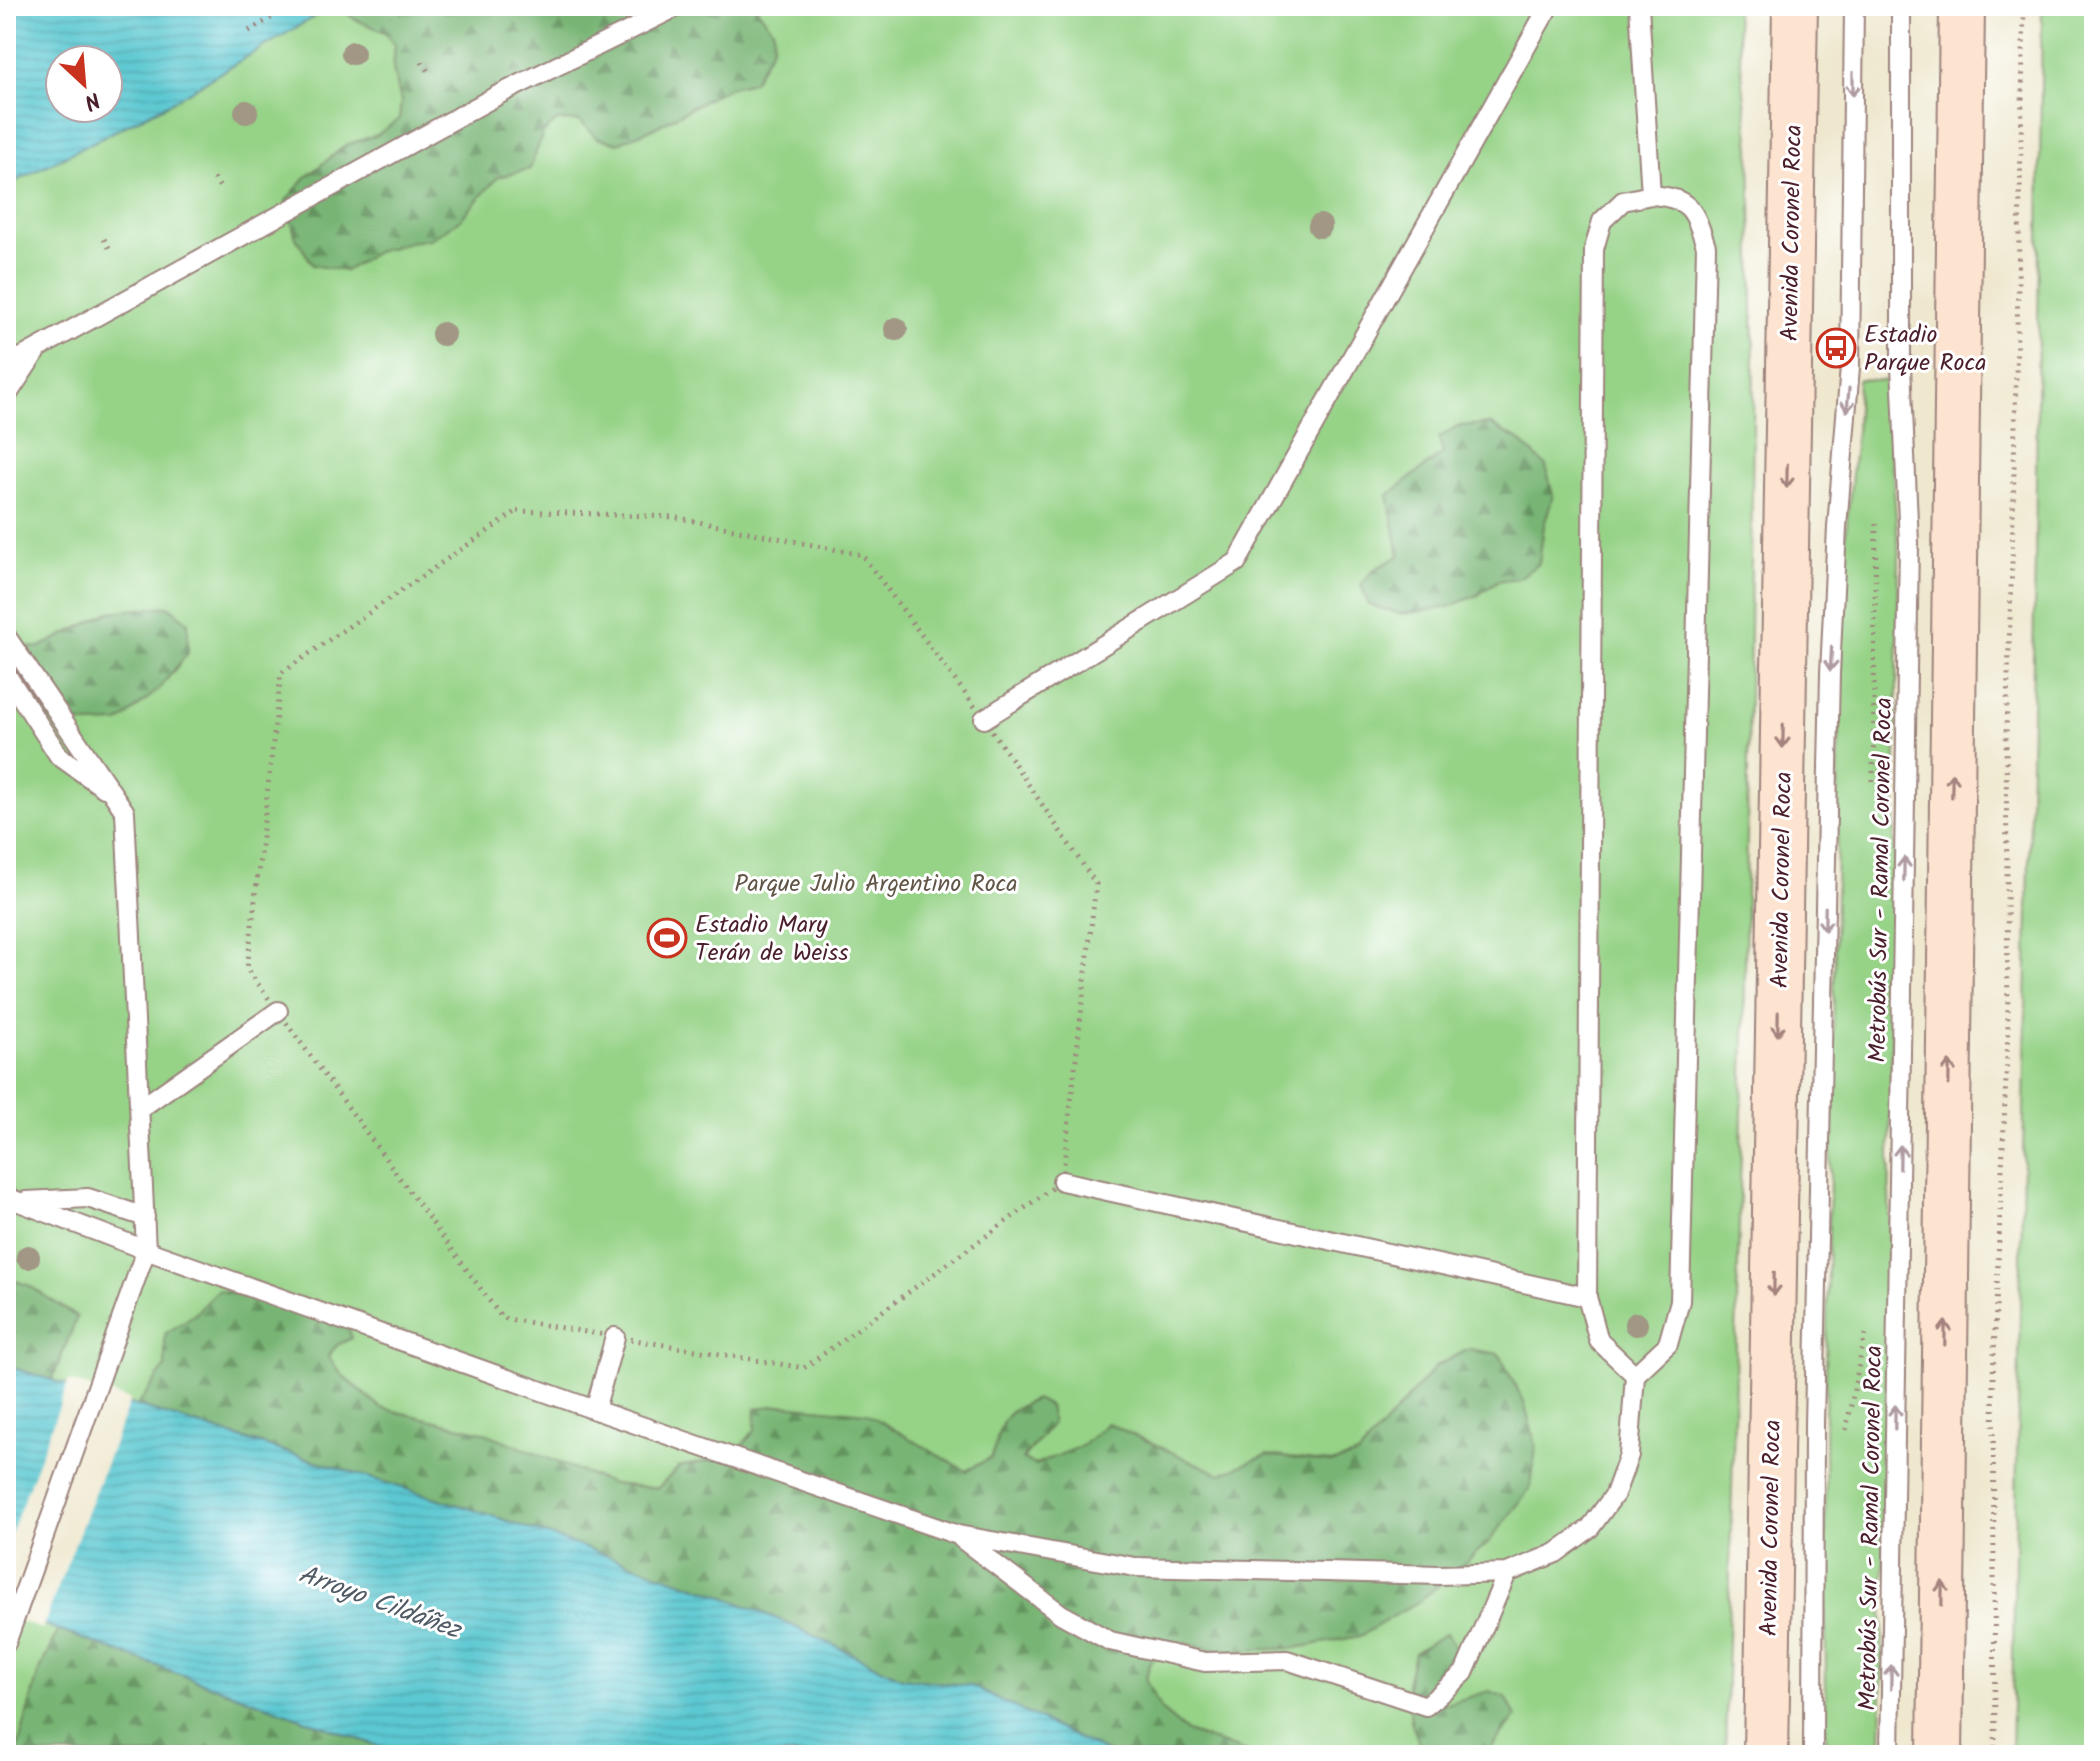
<svg xmlns="http://www.w3.org/2000/svg" width="2100" height="1761" font-family="Kalam,sans-serif">
  <style>
    .green { fill: #96d387; stroke: #707959; stroke-width: 2 }
    .forest { fill: url(#forest-firs); stroke: #616a50; stroke-width: 2 }
    .water { fill: url(#water-rules); stroke: #52747e; stroke-width: 2; fill-rule: evenodd }
    .pier { fill: #efe8cf }
    .lines { fill: none; stroke-linecap: round; stroke-linejoin: round }
    .lane-casing { stroke: #9c847d; stroke-width: 22 }
    .secondary-casing { stroke: #9c847d; stroke-width: 48 }
    .path { stroke: #9c847d; stroke-width: 5; stroke-dasharray: 2 6; stroke-linecap: butt }
    .lane { stroke: #fff; stroke-width: 18 }
    .secondary { stroke: #fde4d0; stroke-width: 44 }
    .tree { fill: #a19784 }
    .oneway { stroke: #ae9aa0 }
    .oneway2 { stroke: #a4827e }
    .labels { text-anchor: middle; stroke-width: 6; stroke-linejoin: round; paint-order: stroke }
    .street-label { font-size: 24px; fill: #4a1f2b; stroke: #fff }
    .poi-label { font-size: 24px; fill: #4a1f2b; stroke: #fff; text-anchor: start }
    .park-label { font-size: 24px; fill: #615547; stroke: #fff }
    .water-label { font-size: 26px; font-style: italic; fill: #505a65; stroke: #fff }
  </style>
  <defs>
    <pattern id="forest-firs" width="22" height="20" patternUnits="userSpaceOnUse" patternTransform="scale(2)"><rect width="22" height="20" fill="#78b574"/><path d="M5 1l3.5 6h-7zM16 11l3.5 6h-7z" fill="#64935f"/></pattern>
    <pattern id="water-rules" width="6" height="5" patternUnits="userSpaceOnUse" patternTransform="scale(2)"><rect width="6" height="5" fill="#5bc8d1"/><path d="M0 2.5h6" fill="none" stroke="#51abb4"/></pattern>
  </defs>
  <rect width="100%" height="100%" fill="#fff"/>
  <filter id="ink" filterUnits="userSpaceOnUse"><feTurbulence type="fractalNoise" baseFrequency=".0125" numOctaves="2"/><feDisplacementMap in="SourceGraphic" scale="16" xChannelSelector="R" yChannelSelector="G"/><feConvolveMatrix kernelMatrix="1 2 1 2 8 2 1 2 1" color-interpolation-filters="sRGB"/></filter>
  <filter id="wash" filterUnits="userSpaceOnUse"><feTurbulence type="fractalNoise" baseFrequency=".006" numOctaves="4" result="noise"/><feDisplacementMap in="SourceGraphic" scale="32" xChannelSelector="R" yChannelSelector="G"/><feGaussianBlur stdDeviation="1.8" result="paint"/><feColorMatrix in="noise" values="0 0 0 0 0 0 0 0 0 0 0 0 0 0 0 0 0 1.4 0 .05"/><feComposite in="paint" operator="in"/></filter>
  <g filter="url(#wash)">
    <rect width="100%" height="100%" fill="#efe8cf"/>
    <!-- green -->
    <path class="green" d="M332,6H1735L1750,148L1754,360L1744,1038L1725,1755H6V186L166,105Z
      M2042,6H2094V1755H2011L2035,563Z
      M1858,379L1889,381L1890,433L1899,558L1881,1755H1826L1825,1414L1843,559L1856,436Z"/>
    <!-- forest -->
    <path class="forest" d="M338,6H755L774,31L773,46L753,82L727,88L656,127L618,143L597,138L580,121H557L543,133L530,169L498,177L459,221L430,239L409,242L376,252L345,271L313,265L296,238L286,201L305,178L346,145L377,135L399,119L401,101L393,69L395,45L385,32L354,19Z
      M1489,424L1518,439L1546,466L1553,496L1544,525L1539,563L1519,578L1497,581L1478,595L1445,608L1401,614L1369,605L1361,585L1373,570L1399,556L1388,495L1443,453L1439,438L1457,426Z
      M168,606L188,622V653L159,689L119,723L87,724L45,719L18,678L13,661L21,648L40,647L110,612Z
      M6,1278L28,1285L77,1317L52,1380L6,1366Z
      M217,1290L275,1299L345,1320L352,1338L337,1345L328,1356L342,1375L381,1408L483,1432L612,1484L658,1488L679,1467L733,1456L755,1430L756,1408L784,1405L866,1413L966,1471L992,1457C1001,1423 1001,1412 1036,1399L1049,1406L1052,1423L1023,1459L1035,1465L1082,1446L1107,1423L1220,1474L1267,1455L1331,1463L1358,1455L1436,1366L1469,1349L1499,1354L1524,1402L1536,1446L1531,1487L1489,1542L1421,1600L1360,1636L1296,1648L1223,1651L1177,1642L1160,1651L1149,1664L1146,1681L1154,1697L1162,1711L1187,1732L1255,1755H1112L971,1686L902,1678L789,1624L720,1595L484,1513L137,1406L165,1367V1334L195,1314Z
      M58,1630L403,1755H16L38,1674Z
      M1446,1633L1456,1648L1441,1672L1443,1705L1489,1691L1506,1697L1516,1717L1485,1755H1423L1411,1720L1407,1684L1414,1653Z"/>
    <!-- water -->
    <path class="water" d="M6,6H332L166,105L6,186ZM60,60H108V108H60Z
      M6,1366L484,1513L720,1595L789,1624L902,1678L971,1686L1112,1755H403L6,1611Z"/>
    <!-- pier -->
    <path class="pier" d="M69,1381L130,1400L42,1629L6,1616V1546Z"/>
  </g>
  <g filter="url(#ink)">
    <g class="lines">
      <defs>
        <path id="lane" d="M6,366L498,95L679,6
          M6,397L35,353
          M6,636L125,812L146,1250L6,1643
          M6,674L59,756L104,788
          M984,719L1237,562L1549,6
          M141,1108L278,1011
          M1062,1181L1587,1297
          M6,1197L151,1252L595,1410L958,1535L1135,1567L1439,1575L1507,1573L1556,1553L1590,1528L1615,1494L1629,1455L1635,1375L1599,1341L1587,1297L1594,249L1602,221L1623,201L1651,195L1639,6
          M26,1201L88,1198L145,1217
          M1635,1375L1668,1344L1680,1301L1706,246C1694,210 1691,198 1651,195
          M595,1410L615,1337
          M962,1539L1061,1614L1110,1641L1205,1662L1287,1660L1426,1706L1464,1673L1507,1573
          M1813,1755L1814,1424L1830,673L1837,527L1850,367L1854,6
          M1890,1755L1909,543L1901,366V6"/>
        <path id="secondary" d="M1766,1755L1795,6
          M1940,1755L1962,6"/>
      </defs>
      <!-- lane casing -->
      <use href="#lane" class="lane-casing"/>
      <!-- secondary casing -->
      <use href="#secondary" class="secondary-casing"/>
      <!-- path -->
      <path class="path" d="M249,31L292,6
        M422,62L429,73
        M214,178L221,189
        M104,239L111,251
        M517,511L674,517L862,555L984,719L1096,884L1062,1181L804,1368L502,1318L247,969L281,673Z
        M1873,781L1876,519
        M1846,1430L1865,1334
        M1995,1755L1993,1376L2008,1032L2006,733L2012,562L2024,6"/>
      <!-- lane -->
      <use href="#lane" class="lane"/>
      <!-- secondary -->
      <use href="#secondary" class="secondary"/>
    </g>
    <!-- trees -->
    <g class="tree">
      <circle cx="353" cy="53" r="12"/>
      <circle cx="246" cy="112" r="12"/>
      <circle cx="1320" cy="226" r="12"/>
      <circle cx="896" cy="329" r="12"/>
      <circle cx="443" cy="334" r="12"/>
      <circle cx="28" cy="1257" r="12"/>
      <circle cx="1636" cy="1324" r="12"/>
    </g>
    <!-- one-way arrows -->
    <defs><path id="oneway-shaft" d="M-6 0H5M1.5-3L5.5 0L1.5 3" fill="none" stroke-width="1.6" stroke-linecap="round" stroke-linejoin="round" transform="scale(2)"/></defs>
    <g class="oneway">
      <use href="#oneway-shaft" transform="translate(1853 84) rotate(90)"/>
      <use href="#oneway-shaft" transform="translate(1848 400) rotate(95)"/>
      <use href="#oneway-shaft" transform="translate(1831 659) rotate(93)"/>
      <use href="#oneway-shaft" transform="translate(1904 869) rotate(-89)"/>
      <use href="#oneway-shaft" transform="translate(1825 919) rotate(91)"/>
      <use href="#oneway-shaft" transform="translate(1900 1157) rotate(-89)"/>
      <use href="#oneway-shaft" transform="translate(1895 1417) rotate(-89)"/>
      <use href="#oneway-shaft" transform="translate(1891 1677) rotate(-89)"/>
    </g>
    <g class="oneway2">
      <use href="#oneway-shaft" transform="translate(1787 476) rotate(91)"/>
      <use href="#oneway-shaft" transform="translate(1783 736) rotate(91)"/>
      <use href="#oneway-shaft" transform="translate(1952 785) rotate(-89)"/>
      <use href="#oneway-shaft" transform="translate(1778 1024) rotate(91)"/>
      <use href="#oneway-shaft" transform="translate(1949 1073) rotate(-89)"/>
      <use href="#oneway-shaft" transform="translate(1774 1284) rotate(91)"/>
      <use href="#oneway-shaft" transform="translate(1945 1333) rotate(-89)"/>
      <use href="#oneway-shaft" transform="translate(1942 1593) rotate(-89)"/>
    </g>
  </g>
  <!-- icons -->
  <defs>
    <symbol id="bus-ring" viewBox="-11 -11 22 22"><circle r="9.5" fill="#fff" stroke="#c8321e" stroke-width="1.5"/><path d="M-5-6H5V4H4V6H2V4H-2V6H-4V4H-5ZM-3.5-4V0h7V-4ZM-3.5 1.2v1.5H-2V1.2ZM2 1.2v1.5H3.5V1.2Z" fill="#c8321e"/></symbol>
    <symbol id="stadium-ring" viewBox="-11 -11 22 22"><circle r="9.5" fill="#fff" stroke="#c8321e" stroke-width="1.5"/><path d="M0-5a6.5 5 0 1 0 0 10a6.5 5 0 1 0 0-10ZM-3.5-1.8h7v3.6h-7Z" fill="#c8321e"/></symbol>
  </defs>
  <g fill-rule="evenodd">
    <use href="#bus-ring" x="1814" y="326" width="44" height="44"/>
    <use href="#stadium-ring" x="645" y="916" width="44" height="44"/>
  </g>
  <g class="labels">
    <!-- street labels -->
    <g class="street-label">
      <text transform="translate(1791 233) rotate(-89)" y="8">Avenida Coronel Roca</text>
      <text transform="translate(1781 880) rotate(-89)" y="8">Avenida Coronel Roca</text>
      <text transform="translate(1880 880) rotate(-89)" y="8">Metrobús Sur - Ramal Coronel Roca</text>
      <text transform="translate(1770 1528) rotate(-89)" y="8">Avenida Coronel Roca</text>
      <text transform="translate(1870 1528) rotate(-89)" y="8">Metrobús Sur - Ramal Coronel Roca</text>
    </g>
    <!-- poi labels -->
    <g class="poi-label">
      <text x="1864" y="342">Estadio<tspan x="1864" dy="28">Parque Roca</tspan></text>
      <text x="695" y="932">Estadio Mary<tspan x="695" dy="28">Terán de Weiss</tspan></text>
    </g>
    <!-- park labels -->
    <g class="park-label">
      <text x="876" y="891">Parque Julio Argentino Roca</text>
    </g>
    <!-- water labels -->
    <g class="water-label">
      <text transform="translate(380 1601) rotate(20)" y="9">Arroyo Cildáñez</text>
    </g>
  </g>
  <!-- margin -->
  <rect width="2100" height="1761" fill="none" stroke="#fff" stroke-width="32"/>
  <!-- north arrow -->
  <g transform="translate(84 84) rotate(154)"><circle r="38" fill="#ffffff" stroke="#b7a5aa" stroke-width="2"/>
  <path d="M0-6L14 30L0 20L-14 30Z" fill="#c8321e"/>
  <text y="-12" font-size="22" font-weight="bold" text-anchor="middle" fill="#4a1f2b">N</text>
  </g>
</svg>
